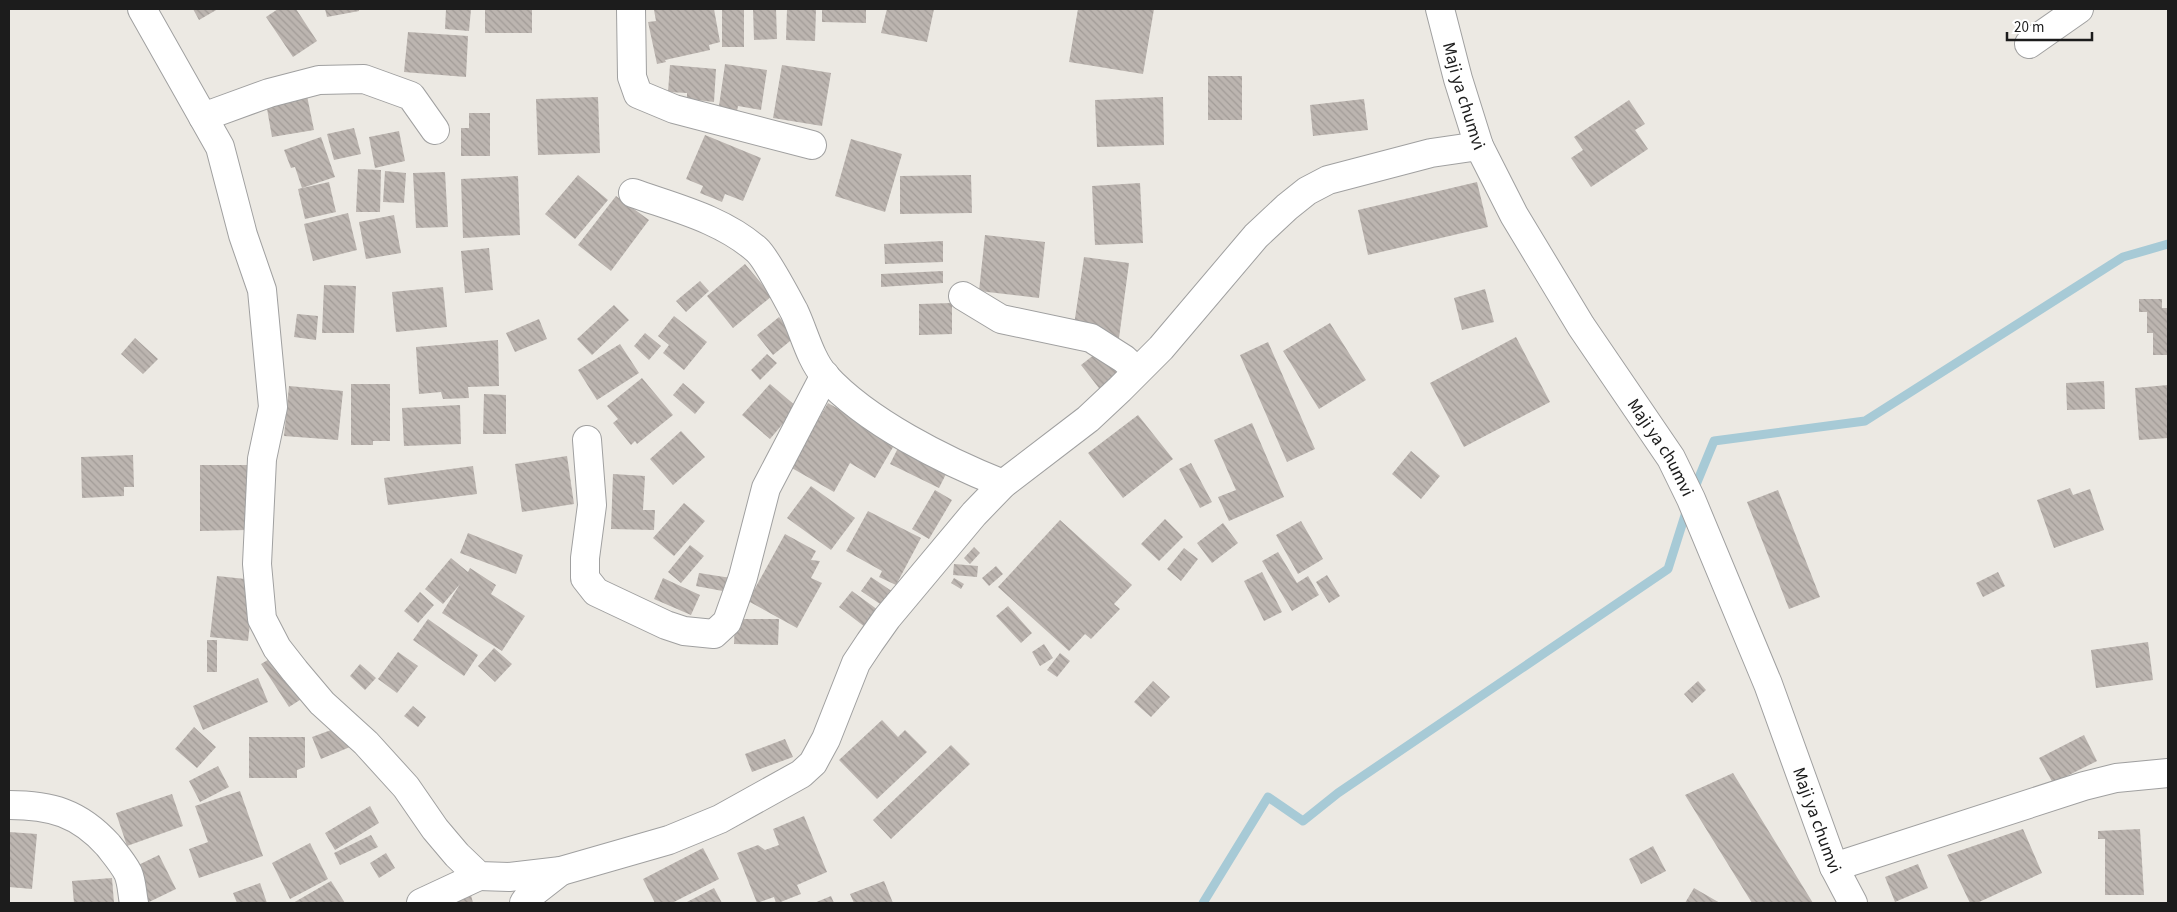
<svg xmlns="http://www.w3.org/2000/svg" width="2177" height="912" font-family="'Source Sans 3',sans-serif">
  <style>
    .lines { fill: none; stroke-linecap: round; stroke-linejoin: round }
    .stream { stroke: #a7cad6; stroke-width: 9 }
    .building { fill: url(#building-back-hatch) }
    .minor-casing { stroke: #a0a0a0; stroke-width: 30 }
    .minor { stroke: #fff; stroke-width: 28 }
    .labels { text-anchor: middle; stroke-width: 4.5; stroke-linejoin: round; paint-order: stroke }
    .street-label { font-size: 18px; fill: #1c1c1c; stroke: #fff }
  </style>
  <defs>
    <pattern id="building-back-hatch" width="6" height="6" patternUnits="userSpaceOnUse" patternTransform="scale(1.25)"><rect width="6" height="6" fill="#bcb5b0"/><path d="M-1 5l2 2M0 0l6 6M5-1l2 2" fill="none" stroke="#a19b97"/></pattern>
  </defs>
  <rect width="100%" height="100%" fill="#ece9e3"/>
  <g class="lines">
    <!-- stream -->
    <path class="stream" d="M1693,492L1714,441L1865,421L2123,257L2168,244
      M1203,903L1268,797L1303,821L1338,793L1668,569L1687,509"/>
  </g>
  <!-- building -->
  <path class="building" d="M193,9H218L199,20Z
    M278,9H296L317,41L293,57L266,17Z
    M325,9H359V11L327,17Z
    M446,9H471L469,31L445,29Z
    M485,9H532V33H485Z
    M660,9H714L720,42L709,45L710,50L665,60L666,62L657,64L648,22L656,21L654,10Z
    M722,9H744V47H722Z
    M753,9H776L777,39L754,40Z
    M787,9H816L815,41L786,40Z
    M822,9H866V23L822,22Z
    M887,9H934L927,42L881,33Z
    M1078,9H1154L1143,74L1069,62Z
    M408,32L468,36L466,77L404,72Z
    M725,64L767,70L761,110L738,106L736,116L718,113Z
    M670,65L716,69L714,102L687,99V93L668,92Z
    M782,65L831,73L822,126L773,118Z
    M1208,76H1242V120H1208Z
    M307,96L314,130L272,137L266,103Z
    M598,97L600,153L538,155L536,99Z
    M1163,97L1164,145L1097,147L1095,100Z
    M1364,99L1368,130L1313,136L1310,105Z
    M1629,100L1645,124L1635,130L1648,149L1591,187L1571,158L1583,150L1574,137Z
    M469,113H490V156H461V128H469Z
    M354,128L361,154L334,160L327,134Z
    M399,131L405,161L375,168L369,137Z
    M705,135L761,158L743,201L725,194L722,202L700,193L703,186L686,179Z
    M321,137L335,177L302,188L295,167L291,168L284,150Z
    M851,139L902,154L885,212L835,196Z
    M358,169L381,170L380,212H356Z
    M385,171L406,173L404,203L383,202Z
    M445,172L448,227L416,228L413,173Z
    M578,175L608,200L575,239L545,214Z
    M971,175L972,213L900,214V176Z
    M518,176L520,235L463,238L461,179Z
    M329,182L336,212L305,219L298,189Z
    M1477,182L1488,227L1368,255L1358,210Z
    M1140,183L1143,243L1095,245L1092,186Z
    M616,196L649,220L611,271L578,245Z
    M348,213L357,250L313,261L304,224Z
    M394,215L401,253L366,259L359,222Z
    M985,235L1045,242L1039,298L979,291Z
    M943,241V262L885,264L884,244Z
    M489,248L493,290L465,293L461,251Z
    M1084,257L1129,263L1119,338L1073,332Z
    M745,264L772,296L733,328L707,296Z
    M943,271V283L881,287V274Z
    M700,281L709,291L686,312L676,301Z
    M324,285L356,286L354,333H322Z
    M443,287L447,327L396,332L392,292Z
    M1485,289L1494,322L1462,330L1454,298Z
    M2139,299H2162V308H2168V355H2153V333H2147V312H2139Z
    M952,303V334L919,335V304Z
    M614,305L629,320L592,355L577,339Z
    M297,314L318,316L316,340L294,337Z
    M674,316L707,342L684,370L663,353L669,345L658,336Z
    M779,317L795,337L773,355L757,335Z
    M539,319L547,339L515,352L506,333Z
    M1330,323L1366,380L1319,409L1283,351Z
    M645,333L661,346L649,360L634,346Z
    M1516,337L1550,402L1464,447L1430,383Z
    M135,338L158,359L143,374L121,354Z
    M498,340L499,386L468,387L469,398L443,399L441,392L419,394L416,347Z
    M1268,342L1315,449L1287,462L1240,355Z
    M620,344L639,373L597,400L578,370Z
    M1104,347L1124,374L1102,392L1081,365Z
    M767,354L777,363L760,380L751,370Z
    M642,378L673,415L637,444L635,441L631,445L613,423L618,419L607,406Z
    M2104,381L2105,409L2067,410L2066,383Z
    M683,383L705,402L695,414L673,395Z
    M351,384H390V441H373V445H351Z
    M770,384L797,407L770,439L742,415Z
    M2168,385V438L2139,440L2135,388Z
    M289,386L343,391L338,440L284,436Z
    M484,394L506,395V434H483Z
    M828,403L896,442L875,478L850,463L834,492L790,467Z
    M460,405L461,444L404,446L402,408Z
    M1138,415L1173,459L1123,498L1088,453Z
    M1252,423L1284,497L1229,521L1218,497L1236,490L1214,440Z
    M681,431L705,457L673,485L650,459Z
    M899,446L948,470L939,488L890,464Z
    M1411,451L1440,476L1421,499L1392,474Z
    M133,455L134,487H124V496L82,498L81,457Z
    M567,456L574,504L522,512L515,464Z
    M1191,463L1212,502L1200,508L1179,469Z
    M200,465H248V530L200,531Z
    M473,466L477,494L388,505L384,478Z
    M613,474L645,476L643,510H655L654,530L611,529Z
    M811,486L855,518L831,550L787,518Z
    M2070,488L2073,495L2090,489L2104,530L2054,548L2037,500Z
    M935,490L952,500L929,539L912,529Z
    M1778,490L1820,597L1789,609L1747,502Z
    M684,503L705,521L674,556L653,538Z
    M868,511L921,538L896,585L879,577L882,571L846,551Z
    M1165,519L1183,537L1159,561L1141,544Z
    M1060,520L1132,585L1114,604L1120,609L1091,639L1085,634L1069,651L998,587Z
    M1301,521L1323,559L1298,574L1276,535Z
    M1223,523L1238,543L1212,563L1197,543Z
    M468,533L523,555L516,574L460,553Z
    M785,534L816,551L811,560L820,561L811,578L822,583L797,628L748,601Z
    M690,545L704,556L681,583L668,572Z
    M974,547L980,553L970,564L964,558Z
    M1184,548L1198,559L1181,581L1167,569Z
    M1278,552L1297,583L1308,576L1319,595L1292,611L1262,561Z
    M451,558L468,572L470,568L496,585L491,594L525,616L502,651L442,613L460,584L443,604L425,589Z
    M954,564L978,566L977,577L953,575Z
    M996,566L1003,574L989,586L982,578Z
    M1262,572L1282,612L1264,621L1244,581Z
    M1998,572L2005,586L1983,597L1976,583Z
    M699,573L731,578L728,592L696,586Z
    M1327,575L1340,596L1329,603L1316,582Z
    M217,576L255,580L248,641L210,637Z
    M871,577L893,592L883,606L861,591Z
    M663,578L700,595L691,615L654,599Z
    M954,578L964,584L961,589L951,583Z
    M852,591L878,610L865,627L839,607Z
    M420,592L434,605L418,623L404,611Z
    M1008,606L1032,633L1021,643L996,616Z
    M428,619L478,655L464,676L413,640Z
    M735,619H779L778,645L734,644Z
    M207,640H217V672H207Z
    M2148,642L2153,680L2096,688L2091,650Z
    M1044,644L1053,658L1040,666L1032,652Z
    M494,648L512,664L495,682L478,666Z
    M398,652L418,666L397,693L378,679Z
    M1060,653L1070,661L1057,677L1047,670Z
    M276,655L303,698L289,707L261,664Z
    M360,664L376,678L365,690L350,676Z
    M258,678L268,702L203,730L193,706Z
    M1153,681L1170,697L1151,717L1134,702Z
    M1698,681L1706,690L1692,703L1684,694Z
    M413,706L426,717L418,727L404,716Z
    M882,720L898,737L905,730L927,752L877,799L839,760Z
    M342,726L350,747L321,759L312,737Z
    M194,727L216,747L197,768L175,749Z
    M2084,735L2097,761L2053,783L2039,758Z
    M249,737H305V767L297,770V778H249Z
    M785,739L793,757L752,772L745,754Z
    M951,745L970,764L891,839L873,820Z
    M218,766L229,787L200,802L189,781Z
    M1733,773L1813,903H1752L1685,795Z
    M240,791L263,856L199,878L189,849L208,842L195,806Z
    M172,794L183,826L127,846L116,813Z
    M370,806L379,823L335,850L325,833Z
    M804,816L827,872L797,885L801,894L778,903H776L774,897L757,903L737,853L758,845L765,850L779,845L773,829Z
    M2023,829L2042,873L1977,903H1970L1947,855Z
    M2140,829L2144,895H2105V839H2098V831Z
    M9,832L37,834L32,889L9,887Z
    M371,835L378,847L340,865L334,853Z
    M310,843L328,879L290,899L272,863Z
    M1653,846L1666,871L1641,884L1629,859Z
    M703,848L719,879L672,903H655L643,879Z
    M386,853L395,868L379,878L370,863Z
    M159,855L176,889L147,903L130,869Z
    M1918,864L1928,888L1895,902L1885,877Z
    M112,878L114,903H74L72,881Z
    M331,881L345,903H293Z
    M884,881L893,903H854L850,894Z
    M260,883L267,903H237L233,893Z
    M714,888L722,903H685Z
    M1694,888L1720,903H1685Z
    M471,895L473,903H450Z
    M831,896L834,903H814Z"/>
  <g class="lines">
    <defs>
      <g id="minor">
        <path d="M142,9L220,147L243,235L262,290L273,407L262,459L257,564L262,619L277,648L295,671L322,703L366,743L406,787L435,829L457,855L479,876L509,877L561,871L669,840L720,819L801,774L813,763L826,739L856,663L870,642L887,618L974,514L1003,484L1088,419L1120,389L1161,348L1256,236L1287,207L1307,191L1328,180L1431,153L1479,146"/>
        <path d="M631,9L632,77L638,94L674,109L812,145"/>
        <path id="s1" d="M1440,9L1458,79L1479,146L1514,215L1581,326L1671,458L1691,499L1768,684L1834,867L1853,903"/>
        <path d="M2029,44L2079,9"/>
        <path d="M203,117L269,93L319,80L364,79L411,96L435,130"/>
        <path d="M633,193C675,208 722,219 757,250C766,258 787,298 794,311C804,332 810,359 825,376C867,422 945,461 1003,484"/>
        <path d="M963,296L1001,319L1091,338L1124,359L1137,371"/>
        <path d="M587,440L592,505L585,558V578L596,592L666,625L684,631L714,634L727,622L743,577L766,488L825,375"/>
        <path d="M9,805C51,805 79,813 108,845C115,854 123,863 128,873C132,882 132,894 134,903"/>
        <path d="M1834,867L2084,786L2116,778L2168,773"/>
        <path d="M421,903L479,876"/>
        <path d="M524,903L529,896L561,871"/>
      </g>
    </defs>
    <!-- minor casing -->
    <use href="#minor" class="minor-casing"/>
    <!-- minor -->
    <use href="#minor" class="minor"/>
  </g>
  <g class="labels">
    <!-- street labels -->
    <g class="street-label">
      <text dy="6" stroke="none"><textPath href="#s1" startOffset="90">Maji ya chumvi</textPath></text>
      <text dy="6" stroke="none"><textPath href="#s1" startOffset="495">Maji ya chumvi</textPath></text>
      <text dy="6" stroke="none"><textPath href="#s1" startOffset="900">Maji ya chumvi</textPath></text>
    </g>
  </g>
  <!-- border -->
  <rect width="2177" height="912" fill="none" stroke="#1c1c1c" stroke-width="20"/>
  <!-- scale -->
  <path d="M2007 32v8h85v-8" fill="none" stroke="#1c1c1c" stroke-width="2.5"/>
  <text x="2014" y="32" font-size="15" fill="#1c1c1c" stroke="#ffffff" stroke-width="4" paint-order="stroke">20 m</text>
</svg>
